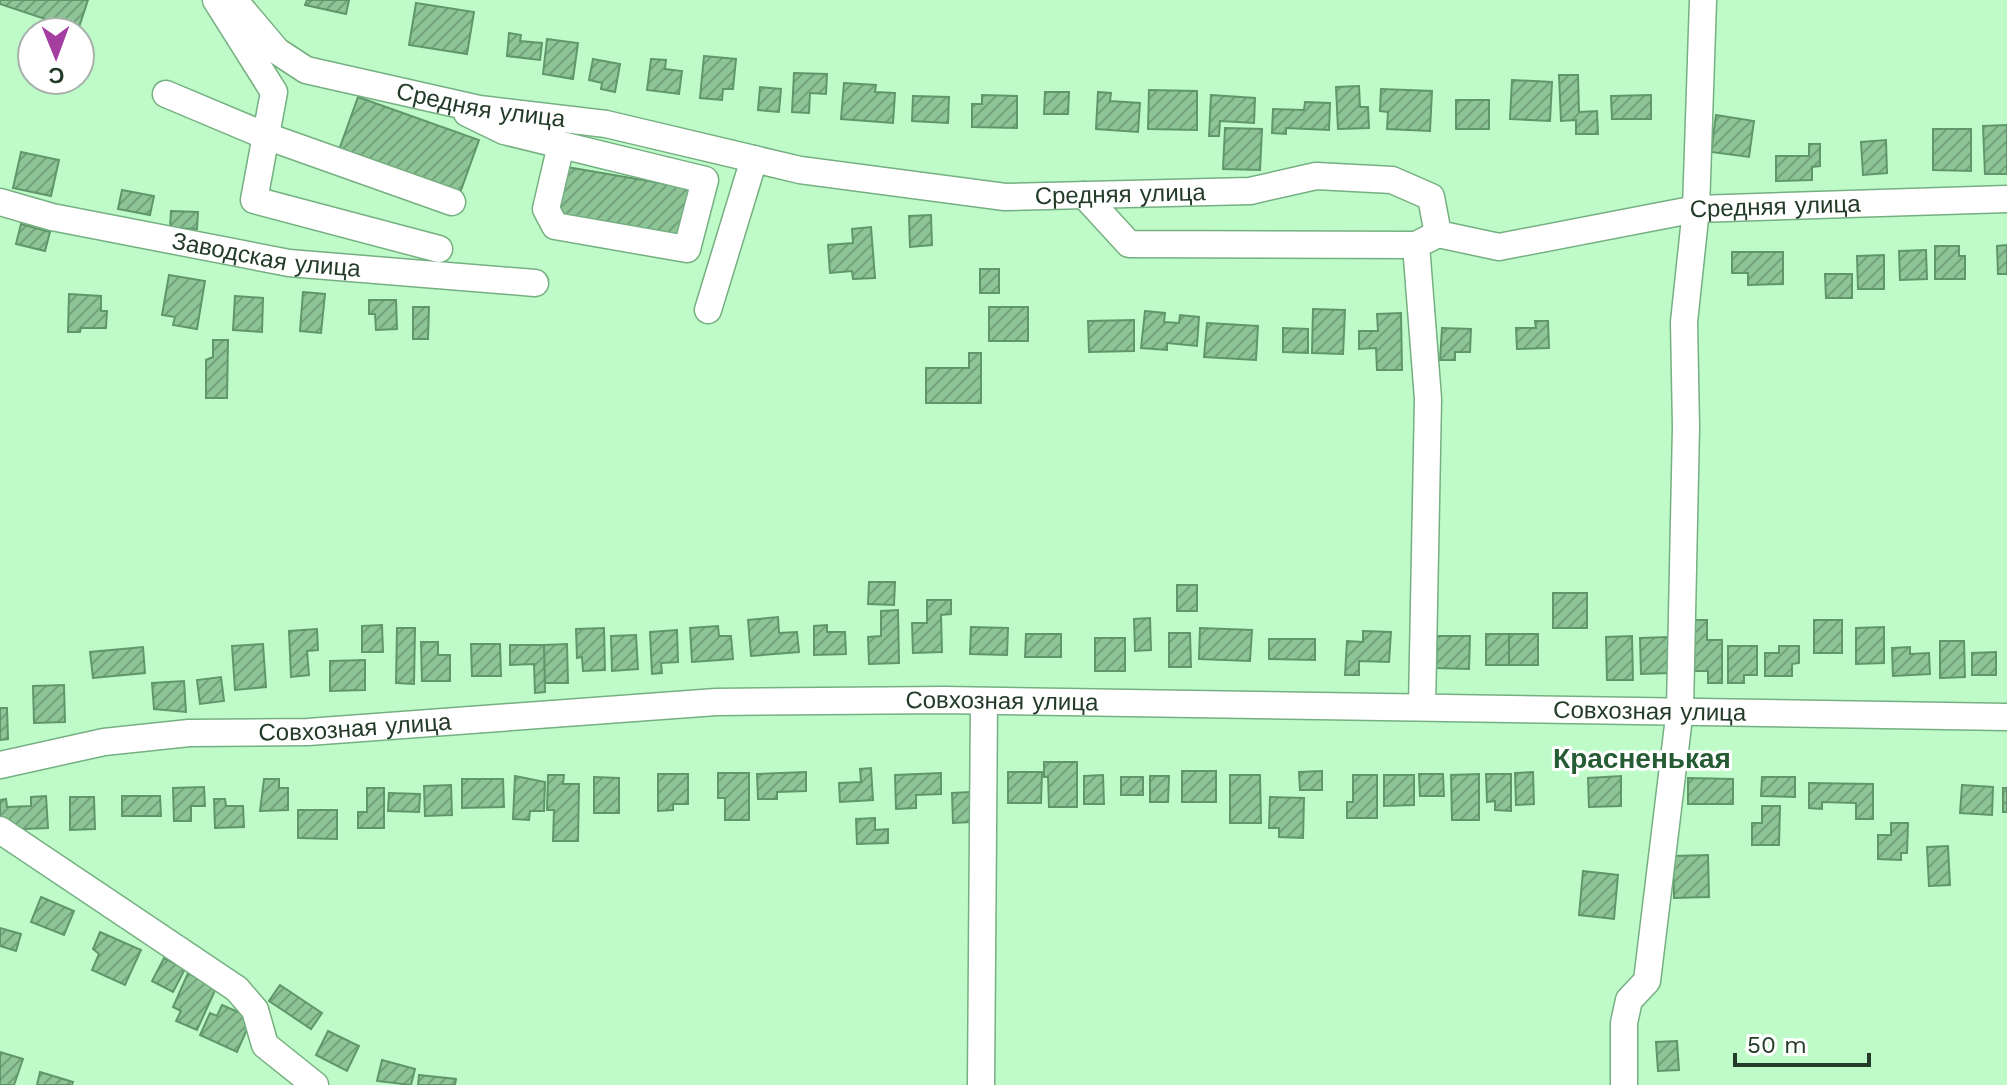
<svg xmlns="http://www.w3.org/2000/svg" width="2007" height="1085" font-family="'Work Sans',sans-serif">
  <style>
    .building { fill: url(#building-hatch); stroke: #5f976a; stroke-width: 2 }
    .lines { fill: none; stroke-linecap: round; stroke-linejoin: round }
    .minor-casing { stroke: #76af81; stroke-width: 29 }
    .minor { stroke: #fff; stroke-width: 26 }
    .labels { text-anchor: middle; stroke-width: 6; stroke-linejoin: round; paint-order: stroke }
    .street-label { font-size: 24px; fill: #233b28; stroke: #fff }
    .quarter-label { font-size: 28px; font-weight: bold; fill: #255c33; stroke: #fff }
  </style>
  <defs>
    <pattern id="building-hatch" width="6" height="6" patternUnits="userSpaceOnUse" patternTransform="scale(2)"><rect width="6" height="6" fill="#8dc597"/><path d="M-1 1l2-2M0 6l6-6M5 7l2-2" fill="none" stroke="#73a17b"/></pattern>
  </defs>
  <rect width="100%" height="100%" fill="#bffbc9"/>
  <!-- building -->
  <path class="building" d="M0,0H88L78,30L0,4Z
    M307,0H349L346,14L305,5Z
    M416,3L474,12L467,54L409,45Z
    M509,33L521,35L520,41L542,43L540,60L507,56Z
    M547,39L578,43L573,79L543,74Z
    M704,56L736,59L733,89H723L722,100L700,98Z
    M593,59L620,64L615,92L601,89L602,83L589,80Z
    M651,59L666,60L665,69L682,71L679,94L647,90Z
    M794,73L827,74L826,94L810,93L809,113L792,112Z
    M1559,75H1578L1579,112L1597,111L1598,134H1576V120L1561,121Z
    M1512,80L1552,82L1550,121L1510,119Z
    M844,83L876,85L875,92L895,93L893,123L841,119Z
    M1359,86L1360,107H1368L1369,128L1338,129L1336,87Z
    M760,87L781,89L779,112L758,110Z
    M1381,89L1432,91L1430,131L1387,129L1388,112L1380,111Z
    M1149,90L1197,91V130L1148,129Z
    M1045,92H1069L1068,114H1044Z
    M1098,92L1111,93L1110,101L1140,103L1138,132L1096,129Z
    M982,95L1017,96V128L972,127V104H982Z
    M1211,95L1255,98L1254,123L1220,121L1219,136H1209Z
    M1651,95V119H1612L1611,96Z
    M913,96L949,97L948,123L912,121Z
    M358,97L479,140L460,193L339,150Z
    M1456,100H1489V129H1456Z
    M1305,102L1330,103L1329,130L1286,128V134L1272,133L1273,109L1304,110Z
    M1716,115L1754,121L1749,157L1711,152Z
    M2007,125V174H1985L1983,126Z
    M1225,128L1262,129L1260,170L1223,169Z
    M1933,129H1971V171L1933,170Z
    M1886,140L1887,173L1863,175L1861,142Z
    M1809,144H1820V166L1812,167V180L1776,181V156H1809Z
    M21,152L59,160L51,196L13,188Z
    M567,167L690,188L680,245L557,224Z
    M122,190L154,196L150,215L118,209Z
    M171,211L198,212L197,229L170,228Z
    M931,215L932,245L910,247L909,216Z
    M21,224L50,232L45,251L16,244Z
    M871,227L875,278L853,279L852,271L830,273L828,245L853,243L852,229Z
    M2007,245V274H1998L1997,246Z
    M1935,246H1959V256H1965V279H1935Z
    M1926,250L1927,279L1900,280L1899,251Z
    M1732,252H1783V284L1748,285V273H1732Z
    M1884,255V289H1858L1857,256Z
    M980,269H999V293H980Z
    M1825,274H1852V298H1826Z
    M169,275L205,281L197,329L173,325L175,317L162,315Z
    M303,292L325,294L321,333L300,331Z
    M69,294L101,296V311H107L106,328H81L80,332H68Z
    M235,296L263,298L262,332L233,330Z
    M369,300H396L397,329L376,330L375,314H369Z
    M413,307H429L428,339H413Z
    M989,307H1028V341H989Z
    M1313,309L1345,310L1343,354L1312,353Z
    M1145,311L1165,313L1164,322L1179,323L1180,315L1199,317L1197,346L1167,343V350L1141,348Z
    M1401,313L1402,370H1377L1376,348L1359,349V331H1378L1377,314Z
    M1134,320V351L1089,352L1088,321Z
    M1535,321H1548L1549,348L1517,349L1516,328H1536Z
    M1207,323L1258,326L1256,360L1204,357Z
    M1283,328L1308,329V353L1283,352Z
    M1442,328L1471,329L1470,352H1455V360H1440Z
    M213,340H228L227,398H206V360L213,357Z
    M969,353H981V403H926V368H969Z
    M869,582H895L894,605L868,604Z
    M1177,585H1197V611H1177Z
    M1553,593H1587V628H1553Z
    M927,600H951V614L941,615L942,652L913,653L912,623H927Z
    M898,610L899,663L869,664L868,637L881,636V611Z
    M778,617L779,633L797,632L799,652L751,656L748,620Z
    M1150,618L1151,650L1135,651L1134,619Z
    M1688,620H1707V640H1722V683H1708V671H1688Z
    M1814,620H1842V653H1814Z
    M382,625L383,652H362V626Z
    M827,625V632H845L846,654L814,655V626Z
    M718,626L719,636H731L733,659L692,662L690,628Z
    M971,627L1008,628L1007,655L970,654Z
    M1884,627V663L1856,664V628Z
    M397,628H415L414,684L396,683Z
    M604,628L605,670L583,671L582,657L577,658L576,629Z
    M1200,628L1252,630L1250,661L1199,659Z
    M317,629L318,650L307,651L309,675L291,677L289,631Z
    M677,630L678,662L661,663L662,673L652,674L650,632Z
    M1363,631L1391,632L1389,662L1359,661V675H1345L1347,641L1363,642Z
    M1169,633H1190L1191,667H1169Z
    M1026,634H1061V657H1025Z
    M1486,634H1509V665H1486Z
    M1509,634H1538V665H1509Z
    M636,635L638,669L612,671L611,636Z
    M1437,636H1470L1469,669L1436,668Z
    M1632,636L1633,680H1607L1606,637Z
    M1669,637V673L1641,674L1640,638Z
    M1095,638H1125V671H1095Z
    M1269,639H1315V660L1269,659Z
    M1940,641H1964L1965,677L1940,678Z
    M421,642H438V655H450V681H422Z
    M263,644L266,687L235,690L232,646Z
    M471,644H500L501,676H472Z
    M567,644L568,683H545L544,645Z
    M510,645H544L545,692L535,693L534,664L510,665Z
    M1728,646H1757V675H1744V683H1728Z
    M1779,646H1799V663L1792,664V676H1765V653H1779Z
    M143,647L145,673L93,678L90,652Z
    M1910,647V654L1929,653L1930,674L1893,676L1892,648Z
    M1996,652V675H1972V653Z
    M365,660V690L330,691V661Z
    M221,677L224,701L200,704L197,680Z
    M184,681L186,712L154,709L152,683Z
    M64,685L65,722L34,723L33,686Z
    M0,708H7L8,739L0,740Z
    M1044,762H1077V807H1049L1048,777H1044Z
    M871,768L873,800L840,802L839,783L861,782L860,769Z
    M1182,771H1216V802H1182Z
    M1322,771V790H1300L1299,772Z
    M806,772V791L777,792V799H758L757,774Z
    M1008,772H1042L1041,803H1008Z
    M1533,772L1534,804L1516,805L1515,773Z
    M718,773H749V820H725V798H718Z
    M941,773V794L916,795V808L896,809L895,775Z
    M658,774H688V804H673V810L658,811Z
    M1419,774H1443L1444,796H1420Z
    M1479,774V820H1452L1451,775Z
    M1486,774H1511V811L1495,810V801L1487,802Z
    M548,775H564L563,784H579L578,841H553L554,810H547Z
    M1103,775L1104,804H1084V776Z
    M1230,775H1260L1261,823H1230Z
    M1353,775H1377V818H1347V802H1353Z
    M1384,775H1414V805L1384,806Z
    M515,776L545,782L544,811H530L529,820L513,819Z
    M1150,776H1169L1168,802H1150Z
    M1621,776V806L1589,807L1588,778Z
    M594,777L619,778V813H594Z
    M1121,777H1143V795H1121Z
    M1762,777H1795V797L1761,796Z
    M1688,778L1733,779V804H1688Z
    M264,779H279V788H288V810L260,811Z
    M462,779H503L504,807L462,808Z
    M1809,783L1873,784V819H1856V803L1822,802V809L1809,808Z
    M451,785L452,815L425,816L424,786Z
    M1962,785L1993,787L1992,815L1960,813Z
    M204,787L205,806H191V821H174L173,788Z
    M367,788H384V828H358V812H367Z
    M2003,788H2007V812H2003Z
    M970,792L971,822L953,823L952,793Z
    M389,793L420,794L419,812L388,811Z
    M46,796L48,828L0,830V800L6,799L7,807L31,806V797Z
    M122,796H160L161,816H122Z
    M70,797H94L95,829L70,830Z
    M1270,797L1304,798L1303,838L1279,837V828H1269Z
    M214,799H225L226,806H243L244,827L215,828Z
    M1762,806H1780L1779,845H1752V823H1762Z
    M298,810H337V839L298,838Z
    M875,818V830L888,829V843L857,844L856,819Z
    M1891,823H1908L1907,853H1901V860L1878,859V835H1891Z
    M1948,846L1950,885L1929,886L1927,847Z
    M1708,855L1709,897L1674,898L1673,856Z
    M1583,871L1618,875L1614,919L1579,915Z
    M41,897L74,911L64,935L31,922Z
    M0,928L21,934L16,951L0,946Z
    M100,932L141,950L125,985L92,970L99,954L93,949Z
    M164,958L185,969L173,992L152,981Z
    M188,973L217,986L197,1030L176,1021L181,1011L173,1007Z
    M280,985L322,1013L311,1029L269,1001Z
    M222,1005L252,1018L237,1052L200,1035L210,1013L217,1016Z
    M328,1031L359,1046L347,1071L316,1055Z
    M1677,1041L1679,1070L1658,1071L1656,1042Z
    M0,1052L23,1059L14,1085H0Z
    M382,1060L415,1069L411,1085L377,1081Z
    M40,1072L73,1082L72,1085H37Z
    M419,1075L456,1079L455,1085H418Z"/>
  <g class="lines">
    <defs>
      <g id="minor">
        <path d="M216,0L274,92L254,200L439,249"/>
        <path id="s1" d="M234,0L277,51L306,70L479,109L606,124L800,170L1005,197L1250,191L1316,176L1392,180L1431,197L1438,234L1499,247L1696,209L2007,199"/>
        <path d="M166,94L266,136L452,202"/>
        <path d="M467,113L504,131L705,180L687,249L555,226L546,209L561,145"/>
        <path d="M1084,195L1129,244L1416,245"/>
        <path id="s2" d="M0,202L52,217L289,263L535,283"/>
        <path d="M708,310L754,159"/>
        <path d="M1422,707L1428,399L1416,245L1438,234"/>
        <path id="s3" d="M0,765L104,742L189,733L308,732L716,702L944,700L2007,717"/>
        <path d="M0,830L237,989L255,1010L265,1045L315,1085"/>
        <path d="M981,1085L984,701"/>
        <path d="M1624,1085V1023L1629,1000L1647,981L1680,709L1686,427L1684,322L1696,209L1703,0"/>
      </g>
    </defs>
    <!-- minor casing -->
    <use href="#minor" class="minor-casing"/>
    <!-- minor -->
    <use href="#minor" class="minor"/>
  </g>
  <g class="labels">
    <!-- street labels -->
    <g class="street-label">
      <text dy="8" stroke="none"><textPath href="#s1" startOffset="280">Средняя улица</textPath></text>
      <text dy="8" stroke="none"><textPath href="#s1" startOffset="928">Средняя улица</textPath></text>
      <text dy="8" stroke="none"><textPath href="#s1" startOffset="1624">Средняя улица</textPath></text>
      <text dy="8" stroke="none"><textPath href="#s2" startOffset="272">Заводская улица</textPath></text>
      <text dy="8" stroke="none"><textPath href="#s3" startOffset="1006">Совхозная улица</textPath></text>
      <text dy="8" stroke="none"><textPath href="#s3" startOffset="1654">Совхозная улица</textPath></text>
      <text dy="8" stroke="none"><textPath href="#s3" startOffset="358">Совхозная улица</textPath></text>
    </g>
    <!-- quarter labels -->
    <g class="quarter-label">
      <text x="1642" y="768">Красненькая</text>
    </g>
  </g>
  <!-- north arrow -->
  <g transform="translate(56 56) rotate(179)"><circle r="38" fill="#ffffff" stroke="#a7b1a9" stroke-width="2"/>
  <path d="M0-6L14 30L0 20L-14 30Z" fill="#a53ea1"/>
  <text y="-12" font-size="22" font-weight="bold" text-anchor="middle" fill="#233b28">С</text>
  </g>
  <!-- scale -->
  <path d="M1735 1053v12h134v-12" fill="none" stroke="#233b28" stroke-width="4"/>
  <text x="1747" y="1053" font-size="24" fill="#233b28" stroke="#ffffff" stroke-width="6" paint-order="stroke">50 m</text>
</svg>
